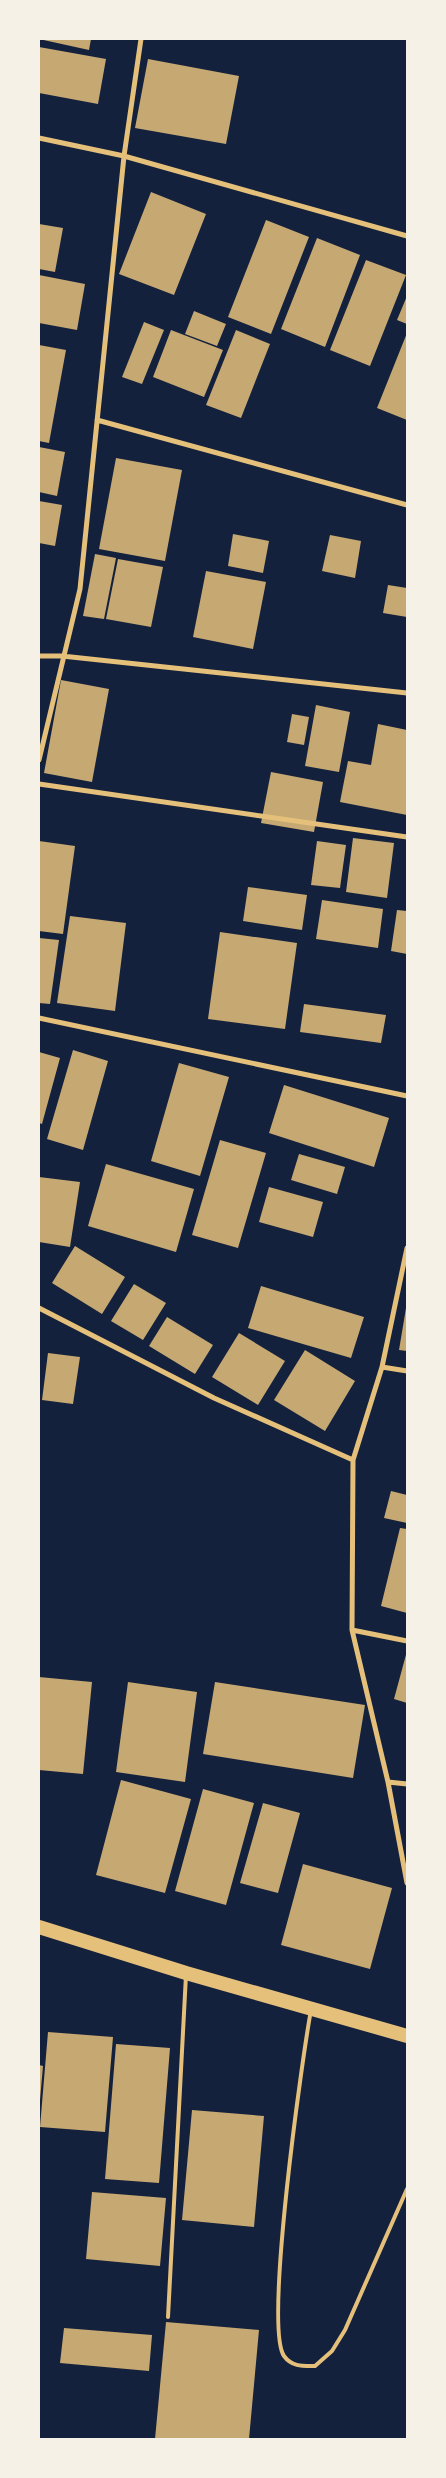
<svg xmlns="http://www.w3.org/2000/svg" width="446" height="2478" font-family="'Roboto Serif',serif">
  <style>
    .building { fill: #c6a872 }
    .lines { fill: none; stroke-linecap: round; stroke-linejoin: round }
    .service { stroke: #e5c07b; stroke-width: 4 }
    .minor { stroke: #e5c07b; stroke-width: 5 }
    .trunk { stroke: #e5c07b; stroke-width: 14 }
  </style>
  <rect width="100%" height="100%" fill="#14213d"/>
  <!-- building -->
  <path class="building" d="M39,39H91L89,50Z
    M39,47L106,59L98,104L39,93Z
    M148,59L239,76L226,144L135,128Z
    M151,192L206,214L174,295L119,274Z
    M266,220L309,237L271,334L228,317Z
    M39,224L63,228L55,272L39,269Z
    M317,238L360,255L325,347L281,329Z
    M366,260L406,275L370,366L330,350Z
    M39,275L85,284L77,330L39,323Z
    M407,296V324L397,320Z
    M194,311L226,324L217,346L185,334Z
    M144,322L164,330L142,384L122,377Z
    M171,330L223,350L204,397L153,377Z
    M236,330L270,344L241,418L206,405Z
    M407,333V420L377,408Z
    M39,345L66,350L49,443L39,441Z
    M39,447L65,452L57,496L39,492Z
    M116,458L182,470L165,561L99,549Z
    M39,501L62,505L55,546L39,543Z
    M233,534L269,541L263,573L228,566Z
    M330,535L361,541L355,578L322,571Z
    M95,554L116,558L104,619L83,616Z
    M118,559L163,567L151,627L106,619Z
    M206,571L266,582L253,649L193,637Z
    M388,585L407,588V617L383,613Z
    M61,680L109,689L92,782L44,773Z
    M316,705L350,712L339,772L305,766Z
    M292,714L309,717L304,745L287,742Z
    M378,724L407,730V815L340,802L348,761L371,765Z
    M271,772L323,782L314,832L261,823Z
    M353,838L394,843L387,898L346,892Z
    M39,841L75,846L63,934L39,931Z
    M317,841L346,845L340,888L311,885Z
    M248,887L307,895L302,930L243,921Z
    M322,900L383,909L378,948L316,939Z
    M397,910L407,911V954L391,951Z
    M70,916L126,923L115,1011L57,1003Z
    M220,932L297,943L285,1029L208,1019Z
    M39,938L59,940L50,1004L39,1003Z
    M304,1004L386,1015L381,1043L300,1032Z
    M73,1050L108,1061L83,1150L47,1139Z
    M39,1052L60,1058L42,1124L39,1123Z
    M179,1063L229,1077L200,1176L151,1161Z
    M284,1085L389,1118L374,1167L269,1133Z
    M220,1140L266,1153L238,1248L192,1235Z
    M299,1154L345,1167L337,1194L291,1180Z
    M106,1164L194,1189L176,1252L88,1226Z
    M39,1177L80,1182L70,1247L39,1242Z
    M269,1187L323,1202L313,1237L259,1222Z
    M75,1246L125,1277L102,1314L52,1283Z
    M134,1284L166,1303L143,1340L111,1321Z
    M261,1286L364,1317L351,1358L248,1328Z
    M406,1308H407V1351L399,1350Z
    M167,1317L213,1345L195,1374L149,1346Z
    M239,1333L285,1361L258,1405L212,1377Z
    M305,1350L355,1381L325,1431L274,1400Z
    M48,1353L80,1357L73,1404L42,1400Z
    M391,1491L407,1495V1523L384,1518Z
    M400,1528L407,1529V1613L381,1606Z
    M407,1651V1703L394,1699Z
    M39,1677L92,1682L83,1774L39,1770Z
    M128,1682L197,1692L185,1782L116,1772Z
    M215,1682L365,1705L353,1778L203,1754Z
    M121,1780L191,1799L165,1893L96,1875Z
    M203,1789L254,1803L226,1905L175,1891Z
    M263,1803L300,1813L278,1893L240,1883Z
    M303,1864L392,1888L370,1969L281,1945Z
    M48,2032L113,2037L105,2132L40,2127Z
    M116,2044L170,2048L159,2183L105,2179Z
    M39,2065L43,2066L40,2100H39Z
    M192,2110L264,2116L254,2227L182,2220Z
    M92,2192L166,2198L160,2266L86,2259Z
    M166,2322L259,2330L249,2439H155Z
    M64,2328L152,2335L149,2371L60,2363Z"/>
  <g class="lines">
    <!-- service -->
    <path class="service" d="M311,2010C302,2059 264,2327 284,2356C292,2367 303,2366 315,2366L332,2351L345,2330L407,2189
      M168,2317L186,1975"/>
    <!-- minor -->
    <path class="minor" d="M39,138L124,156L407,236
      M97,420L407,505
      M39,656H62L407,693
      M39,760L80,589L124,156L141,39
      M39,784L407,837
      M39,1018L407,1096
      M407,1248L382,1367L353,1460L352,1630L388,1782L407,1883
      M39,1308L214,1398L353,1460
      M382,1367L407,1371
      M352,1630L407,1641
      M388,1782L407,1784"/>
    <!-- trunk -->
    <path class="trunk" d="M39,1927L186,1973L407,2036"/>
  </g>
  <!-- border -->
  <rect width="446" height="2478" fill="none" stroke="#f6f1e7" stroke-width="80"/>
</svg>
